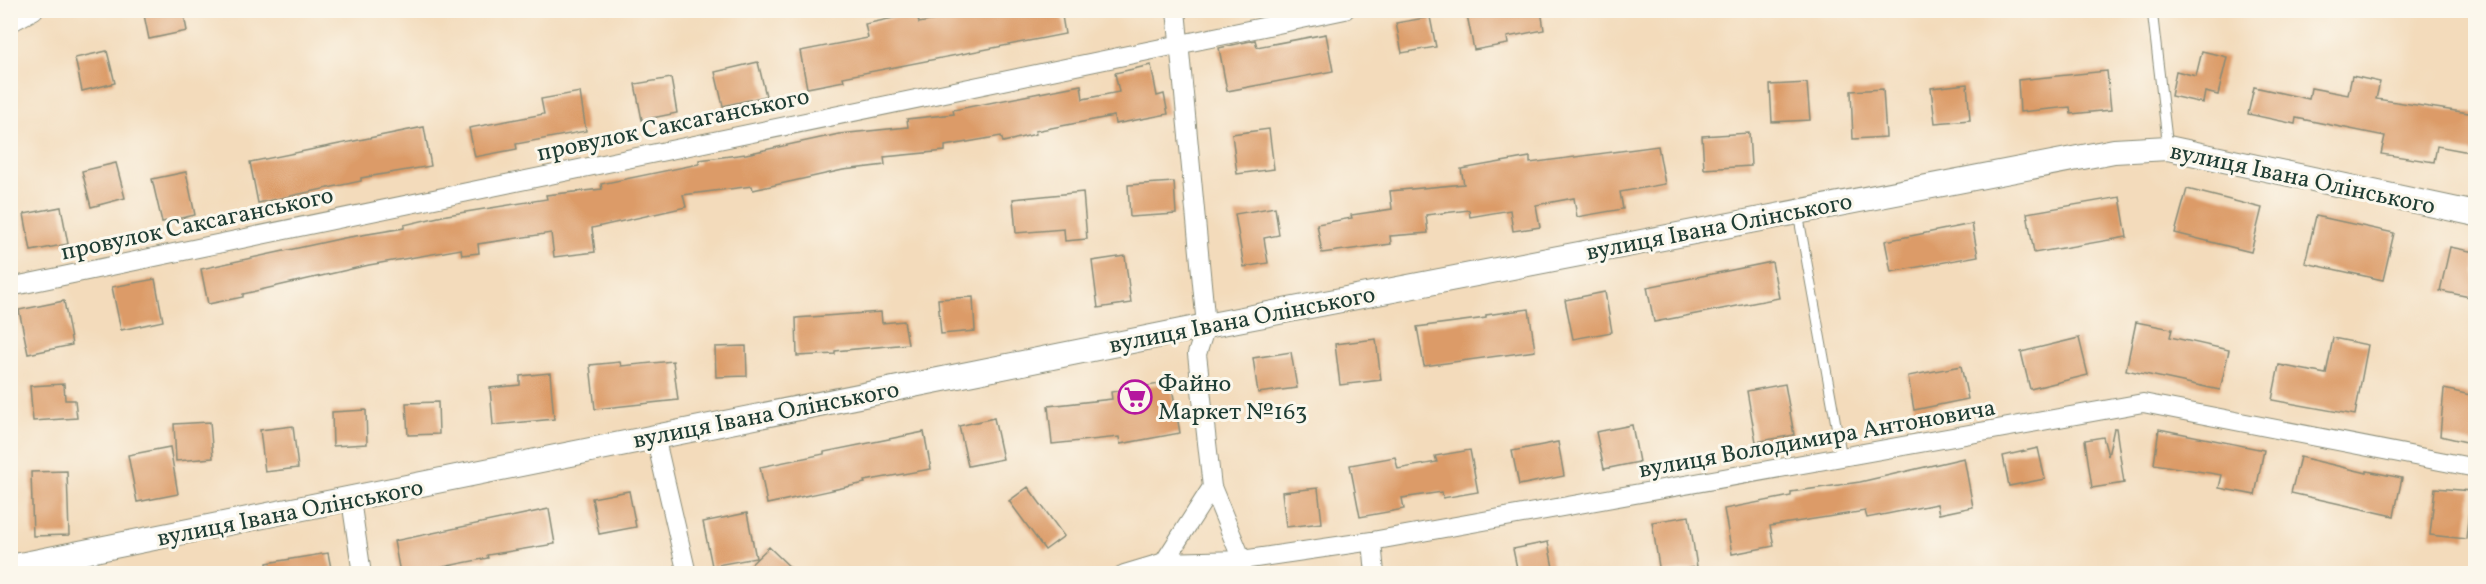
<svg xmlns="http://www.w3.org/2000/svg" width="2486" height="584" font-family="Vollkorn,serif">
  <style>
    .building { fill: #dc9b68 }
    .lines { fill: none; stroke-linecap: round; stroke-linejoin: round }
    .service-casing { stroke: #898c78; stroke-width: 11 }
    .minor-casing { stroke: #898c78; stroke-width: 20 }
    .tertiary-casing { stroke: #898c78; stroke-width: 26 }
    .service { stroke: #fff; stroke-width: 9 }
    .minor { stroke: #fff; stroke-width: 18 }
    .tertiary { stroke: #fff; stroke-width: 24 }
    .labels { text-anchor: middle; stroke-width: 6; stroke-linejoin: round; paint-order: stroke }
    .street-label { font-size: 24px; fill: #1f3d34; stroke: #fbf7ec }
    .poi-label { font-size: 24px; fill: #1f3d34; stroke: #fbf7ec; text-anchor: start }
  </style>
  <rect width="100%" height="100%" fill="#fbf7ec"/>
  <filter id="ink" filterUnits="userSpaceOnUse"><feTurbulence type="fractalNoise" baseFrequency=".0167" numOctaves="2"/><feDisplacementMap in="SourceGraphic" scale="12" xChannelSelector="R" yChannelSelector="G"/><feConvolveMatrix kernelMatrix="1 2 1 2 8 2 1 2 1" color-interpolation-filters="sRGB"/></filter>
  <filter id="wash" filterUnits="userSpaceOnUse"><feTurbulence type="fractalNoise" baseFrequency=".008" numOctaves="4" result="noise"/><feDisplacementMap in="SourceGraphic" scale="24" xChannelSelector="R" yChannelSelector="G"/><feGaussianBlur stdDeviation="1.35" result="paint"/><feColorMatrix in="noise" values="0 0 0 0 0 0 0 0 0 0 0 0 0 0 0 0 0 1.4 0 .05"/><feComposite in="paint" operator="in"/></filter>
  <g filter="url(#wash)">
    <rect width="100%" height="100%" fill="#f3dbbb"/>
    <g id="blocks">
      <!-- building -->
      <path class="building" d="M143,10H183L187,31L149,39Z
        M991,10H1061L1065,34L843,77L844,81L807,88L800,51L868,38L865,24L917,13L919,23Z
        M1466,10H1541L1544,30L1507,37L1508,44L1474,50Z
        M1430,17L1436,47L1402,53L1396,23Z
        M1326,34L1333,71L1227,91L1219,48L1255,40L1257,47Z
        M107,51L115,83L82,91L75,58Z
        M2202,51L2227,57L2218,95L2205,92L2203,103L2171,96L2176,71L2196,76Z
        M758,62L766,96L723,106L715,72Z
        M1151,65L1157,96L1164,94L1168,114L1115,124L1114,116L1035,131L1036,134L1003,142L1001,136L945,146V151L884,157L885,165L843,170L753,190L752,186L683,195L686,207L592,228L595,252L554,257L551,233L478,244L479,253L462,255L461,249L369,265L243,294V297L208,304L201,269L344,238L404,228V225L447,215L547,199L546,195L602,189L601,184L699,164V160L746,154L839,134L908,127L907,119L954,114L953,110L1081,85L1083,99L1119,92L1115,73Z
        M2107,71L2111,110L2071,114L2070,107L2020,112L2018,80Z
        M2352,76L2380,82L2376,99L2475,114V153L2437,146L2434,162L2381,154L2385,136L2296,118L2295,124L2248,114L2254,87L2309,99L2311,88L2348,95Z
        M671,78L677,113L642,120L635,84Z
        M1807,83L1810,120L1772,122L1770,85Z
        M1967,84L1970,120L1935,123L1931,88Z
        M1883,89L1886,137L1853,139L1851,91Z
        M580,92L586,131L516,144L517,149L475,157L469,128L544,114L541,99Z
        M424,127L431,166L361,178V181L258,203L250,162Z
        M1269,129L1274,169L1237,174L1232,134Z
        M1749,133L1751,166L1704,169L1702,136Z
        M1658,146L1665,184L1620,192L1623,209L1577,217L1574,198L1536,205L1540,227L1513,231L1510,210L1470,217L1469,210L1426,215L1428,233L1390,236L1391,244L1322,253L1317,224L1352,218L1351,215L1392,209L1390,191L1464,184L1461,169L1530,157V163Z
        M116,163L125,198L91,207L82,171Z
        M186,172L195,215L162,222L152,179Z
        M1174,182L1176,214L1130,217L1128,185Z
        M2187,189L2262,208L2251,252L2175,233Z
        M1083,192L1087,239L1065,241L1064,229L1016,233L1013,199Z
        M2120,197L2127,237L2034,253L2027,213Z
        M61,207L68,244L31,251L24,214Z
        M1275,207L1279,235L1264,238L1268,263L1244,267L1235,214Z
        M2316,216L2394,233L2383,280L2305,263Z
        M1972,224L1978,256L1891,272L1885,241Z
        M2450,247L2475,252V298L2440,291Z
        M1125,256L1131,303L1098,308L1092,261Z
        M1772,262L1779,298L1654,322L1647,287Z
        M155,279L163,321L121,330L112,287Z
        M1605,292L1612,332L1573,339L1565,300Z
        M973,297L975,331L941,334L938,299Z
        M64,301L72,345L28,354L19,310Z
        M1529,309L1535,351L1424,366L1417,327L1486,318V315Z
        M881,312L882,323L904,321L908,344L835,351V354L797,356L796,318Z
        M2136,322L2172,329L2170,337L2229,350L2220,390L2126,370Z
        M2079,338L2088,375L2030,389L2021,352Z
        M2333,338L2368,345L2355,415L2272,400L2279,365L2326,374Z
        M1376,339L1381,380L1340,385L1335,344Z
        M746,346L747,376L716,377L715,347Z
        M1291,352L1297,388L1258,393L1253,358Z
        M673,361L678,400L595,409L590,365L620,362L621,366Z
        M1961,366L1968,399L1914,410L1908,376Z
        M550,373L554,419L493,425L490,388L520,385V376Z
        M1171,382L1180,433L1120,444L1119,437L1052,444L1048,406L1112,399L1111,392Z
        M64,384L65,400H75L77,418L33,421L30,386Z
        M1785,384L1794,435L1756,442L1747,391Z
        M2444,389L2475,396V444L2440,436Z
        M438,402L439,434L408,435L406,403Z
        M366,410L367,444L333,446L332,412Z
        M994,418L1003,459L968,466L959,426Z
        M210,422L213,458L176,461L174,424Z
        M1632,425L1639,462L1604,469L1596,432Z
        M293,426L298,468L265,472L260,430Z
        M2114,428H2116L2124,483L2092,488L2085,440L2103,437L2108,456Z
        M2159,429L2264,450L2255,495L2219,488L2222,475L2154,464Z
        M924,432L931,469L864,481L865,483L767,504L760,467L824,454V452Z
        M1558,442L1564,476L1519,485L1512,451Z
        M170,447L178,494L137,502L128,455Z
        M2038,448L2045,479L2009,486L2003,456Z
        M1470,450L1478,492L1443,498L1442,492L1402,498L1404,509L1360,517L1350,465L1395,457L1398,469L1437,462L1435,456Z
        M2300,457L2367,473V471L2402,478L2394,516L2291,493Z
        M1964,458L1973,507L1939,514L1937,504L1867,518L1865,511L1770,526L1774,546L1732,554L1724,509L1791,496V492L1860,482Z
        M67,471L69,535L33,536L31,472Z
        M1028,487L1064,536L1045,550L1009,501Z
        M1318,488L1322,523L1286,527L1282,492Z
        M2435,488L2471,491L2466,539L2430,535Z
        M629,491L636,527L599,534L592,498Z
        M549,509L555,544L487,555L488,558L442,567L443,573H400L394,541Z
        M747,513L756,558L712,566L703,522Z
        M1689,516L1697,567L1660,573L1652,522Z
        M1548,542L1554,573H1518L1513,549Z
        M769,547L796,573H742Z
        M328,553L332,573H267V563Z"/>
    </g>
  </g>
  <g filter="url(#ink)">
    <use href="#blocks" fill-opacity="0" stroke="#898c78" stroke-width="1.5"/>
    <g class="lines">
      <defs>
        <path id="service" d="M2152,10L2168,148
          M1798,213L1842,458"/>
        <path id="minor" d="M1176,10L1206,326L1197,354L1212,487L1242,560
          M10,23L34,10
          M10,287L1345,10
          M655,436L687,574
          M351,500L362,574
          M1372,541L1375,574
          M1164,562L1212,487
          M1124,574L1164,562L1242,560L1372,541L2143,403L2476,468"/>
        <path id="tertiary" d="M10,567L1206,326L2114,151L2168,148L2476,214"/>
      </defs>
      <!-- service casing -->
      <use href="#service" class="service-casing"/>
      <!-- minor casing -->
      <use href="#minor" class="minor-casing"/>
      <!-- tertiary casing -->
      <use href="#tertiary" class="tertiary-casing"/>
      <!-- service -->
      <use href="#service" class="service"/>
      <!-- minor -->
      <use href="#minor" class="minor"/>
      <!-- tertiary -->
      <use href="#tertiary" class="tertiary"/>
    </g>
  </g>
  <!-- icons -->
  <defs>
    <symbol id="supermarket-ring" viewBox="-11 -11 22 22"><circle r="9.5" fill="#fbf7ec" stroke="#b5179e" stroke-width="1.5"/><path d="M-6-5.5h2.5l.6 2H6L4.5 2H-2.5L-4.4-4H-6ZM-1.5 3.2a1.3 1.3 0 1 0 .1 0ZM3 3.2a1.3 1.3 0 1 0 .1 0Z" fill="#b5179e"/></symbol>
  </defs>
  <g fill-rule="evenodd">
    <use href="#supermarket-ring" x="1116" y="378" width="38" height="38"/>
  </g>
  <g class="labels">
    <!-- street labels -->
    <g class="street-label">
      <text transform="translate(673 124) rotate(-12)" y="8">провулок Саксаганського</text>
      <text transform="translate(2303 178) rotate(12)" y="8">вулиця Івана Олінського</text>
      <text transform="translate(197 223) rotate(-12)" y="8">провулок Саксаганського</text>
      <text transform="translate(1719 226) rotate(-11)" y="8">вулиця Івана Олінського</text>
      <text transform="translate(1242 319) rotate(-11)" y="8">вулиця Івана Олінського</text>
      <text transform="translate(766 414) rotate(-11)" y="8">вулиця Івана Олінського</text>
      <text transform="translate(1817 438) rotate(-10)" y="8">вулиця Володимира Антоновича</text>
      <text transform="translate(290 512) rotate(-11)" y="8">вулиця Івана Олінського</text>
    </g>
    <!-- poi labels -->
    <g class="poi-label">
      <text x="1158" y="391">Файно<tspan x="1158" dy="28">Маркет №163</tspan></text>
    </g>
  </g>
  <!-- margin -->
  <rect width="2486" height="584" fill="none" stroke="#fbf7ec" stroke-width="36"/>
</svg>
